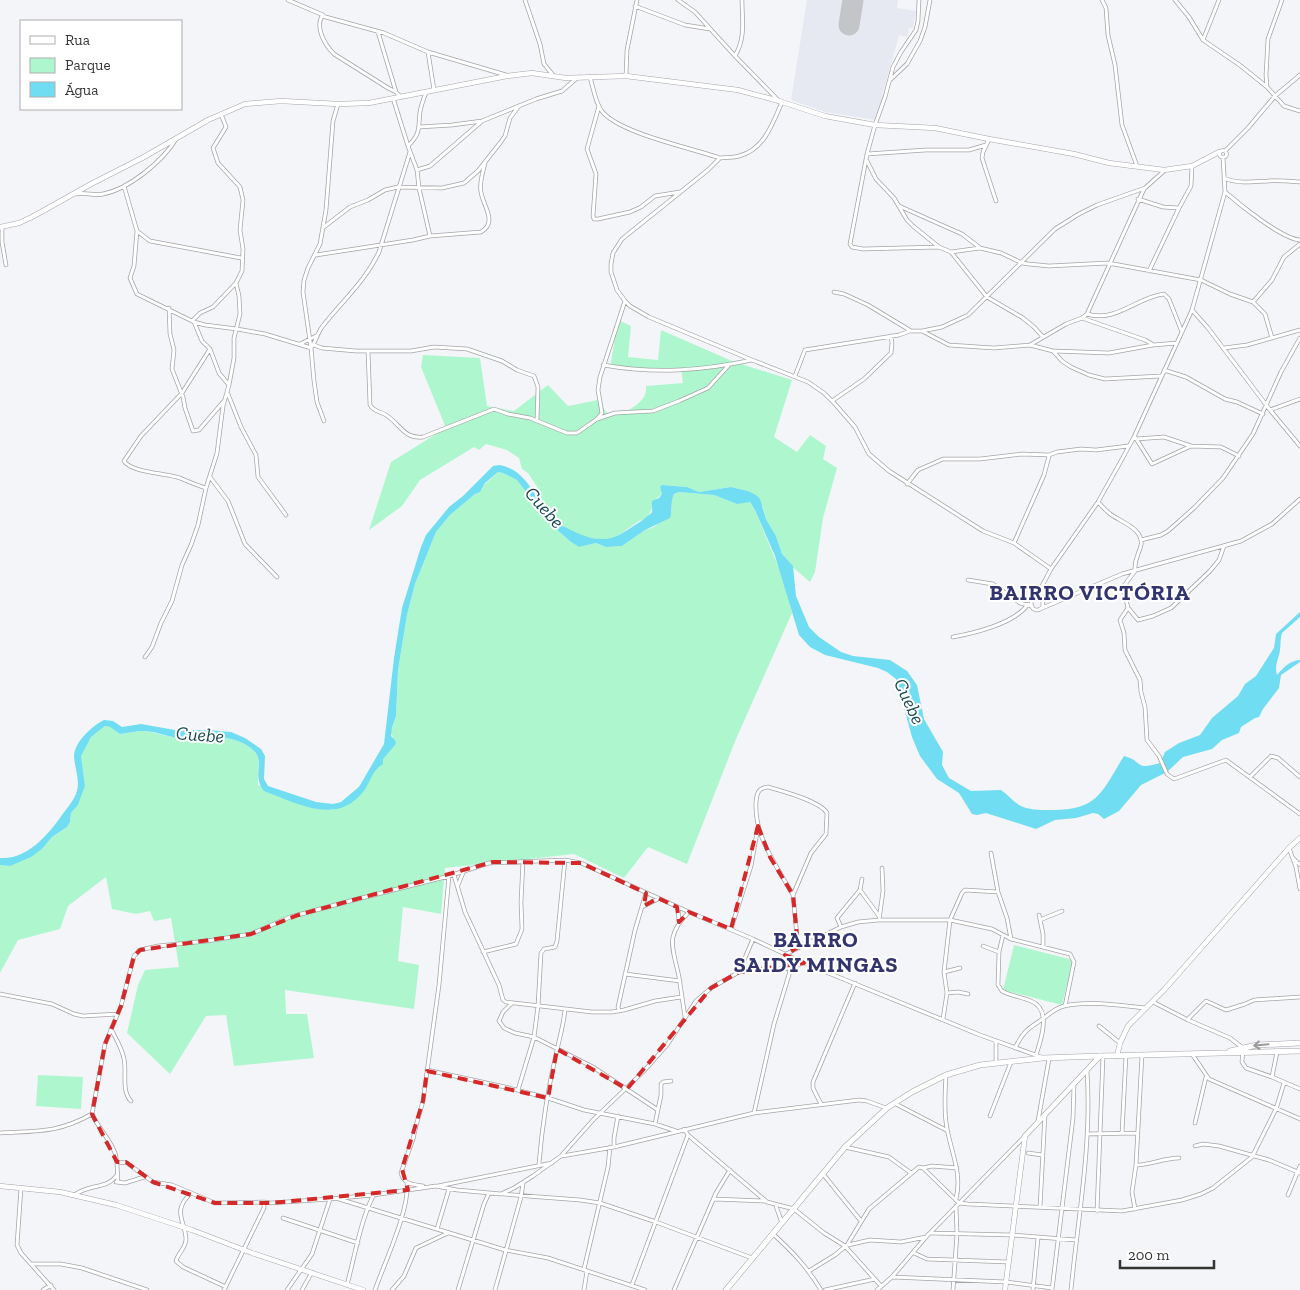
<svg xmlns="http://www.w3.org/2000/svg" width="1300" height="1290" font-family="'Zilla Slab',serif">
  <style>
    .built { fill: #e6e8f2 }
    .green { fill: #aef7ce }
    .water { fill: #70ddf2 }
    .lines { fill: none; stroke-linecap: round; stroke-linejoin: round }
    .runway { stroke: #c4c5c8; stroke-width: 21 }
    .street-casing { stroke: #a5a5a8; stroke-width: 4.5 }
    .secondary-casing { stroke: #a5a5a8; stroke-width: 5.5 }
    .primary-casing { stroke: #a5a5a8; stroke-width: 6 }
    .street { stroke: #fff; stroke-width: 3 }
    .secondary { stroke: #fff; stroke-width: 4.5 }
    .primary { stroke: #fff; stroke-width: 5 }
    .oneway { stroke: #9a9a9a }
    .marked { fill: none; stroke: #d62828; stroke-width: 4; stroke-dasharray: 10 6; stroke-linejoin: round }
    .labels { text-anchor: middle; stroke-width: 4; stroke-linejoin: round; paint-order: stroke }
    .water-label { font-size: 19px; font-style: italic; fill: #174851; stroke: #fff }
    .district-label { font-size: 22px; font-weight: bold; letter-spacing: 1px; fill: #32346f; stroke: #fff }
  </style>
  <rect width="100%" height="100%" fill="#f4f5f8"/>
  <!-- built -->
  <path class="built" d="M807,0H898L897,8L916,11L913,28H909L907,37L899,35L882,96L884,97L876,120L825,112L791,100Z"/>
  <!-- green -->
  <path class="green" d="M618,320L631,326L628,357L658,360L661,330L732,361L792,380L774,437L797,452L810,435L826,446L823,459L837,468L823,518L815,572L810,582L789,564L782,554L776,536L766,519L763,507L748,491L731,487L699,492L687,487L662,485L660,487L662,494L656,499L648,517L639,521L613,539L604,540L581,536L554,522L541,504L538,488L528,473L522,469L519,458L507,450L486,444L479,450L474,447L420,480L402,506L369,530L391,462L446,428L421,367L423,355L480,358L487,406L514,411L548,385L568,406L598,400L606,412L614,416C627,411 648,403 646,386L683,383L681,369L610,368Z
    M498,472L503,473L517,480L548,522L571,542L579,547L596,543L606,547L622,546L645,530L654,527L672,511V499L674,494L679,492L714,495L737,504L749,501L755,510L782,576L792,613L736,739L687,864L648,847L624,878L574,854L445,868L441,914L403,907L398,961L419,965L414,1009L285,990L286,1014H307L314,1058L234,1066L226,1015L206,1016L170,1074L127,1033L138,985L145,970L179,967L171,918L154,921L150,911L136,914L112,909L106,877L68,906L60,929L18,940L0,973V865L10,866L42,849L52,837L67,827L70,822L71,813L78,805L85,786L81,756L85,746L91,737L105,726L110,727L120,734C128,733 136,731 144,731C154,732 164,736 174,737C199,739 244,730 258,757V785L333,810L372,775L377,767L382,764V759L396,744L391,733L396,716L398,670L407,615L415,584L436,532L450,515L475,494L480,492L485,484Z
    M1014,945L1073,960L1062,1005L1003,990Z
    M38,1075L83,1077L81,1109L36,1106Z"/>
  <!-- water -->
  <path class="water" d="M499,465C529,470 535,501 553,520C557,524 562,526 567,528C586,538 605,545 624,532C628,530 651,515 652,512C653,508 651,505 652,501L659,498L662,494L660,487L662,485L687,487L699,492L731,487L748,491L756,495L760,499L766,519L776,536L782,554L793,566L796,596L809,627L819,637L841,652L853,656L890,660L907,671L917,685L924,719L943,752L942,765L949,778L971,791L1001,790C1007,794 1013,801 1019,805C1028,810 1040,810 1049,810C1098,811 1101,793 1124,756C1144,761 1133,771 1160,763L1165,752L1179,743L1200,735L1212,718L1238,696L1245,684L1256,676L1274,648L1276,634L1300,612V617L1282,633C1280,639 1281,644 1280,650C1279,659 1274,665 1277,675C1284,667 1289,661 1300,660V662L1281,675L1279,688L1263,709L1259,717L1255,718L1241,727L1239,733L1222,740L1212,749L1183,757L1167,772L1141,785L1119,811L1104,819L1098,814L1093,813L1076,818L1055,820L1036,829L986,813L977,815L972,814L959,793L937,779L920,756L912,737L896,679L887,672L878,668L825,655L810,647L799,635L775,556L755,510L750,502L737,504L714,495L679,492L674,494C670,502 673,510 670,518L645,530L622,546L606,547L596,543L579,547L571,542L548,522L517,480L503,473L498,472L485,483L480,492L475,494L450,515L436,532L415,584L407,615L398,670L396,716L392,728L391,736L395,740L396,744L383,759V764C372,770 371,782 363,792C336,826 297,803 264,791C252,777 264,761 255,752C235,730 199,740 173,737C163,735 153,731 143,731C136,731 128,733 120,734L110,727L105,726L91,737L81,756L85,786L78,805L71,813L70,822L67,827L52,837L42,849L31,857L10,866L0,865V858C29,860 50,832 65,811C70,804 74,800 77,791C80,780 75,769 74,757C74,742 92,726 104,720L113,721L122,727L141,724L175,730H208L231,732L245,738L261,749L265,756L264,779L268,786L316,802L333,804L341,802L359,787L384,744L394,658L402,608L421,547L426,535L449,507L463,496L493,466Z"/>
  <g class="lines">
    <!-- runway -->
    <path class="runway" d="M849,25L853,0"/>
    <defs>
      <path id="street" d="M288,0L323,15
        M525,0L540,44L544,64L553,75
        M678,0L695,12L735,56L778,100
        M919,0L918,21L916,30L901,52L893,67L885,97L875,125L867,154L850,244L852,247L863,249L939,247
        M1102,0L1106,8L1108,35L1115,65L1122,125L1137,166
        M1175,0L1189,17L1203,40L1241,66L1267,87
        M1282,0L1268,39L1266,75L1267,87L1284,106L1300,111
        M635,6L685,25L710,29
        M378,32L396,92L400,96
        M1203,40L1219,0
        M735,56C746,37 742,20 742,0
        M626,76L627,50L637,0
        M590,77C593,87 595,101 601,110C617,133 692,148 720,158L708,170L622,239L613,253L611,264V272L617,290L625,301L630,306L649,317L752,360L808,382L824,393L835,404L855,427L869,454L889,471L983,531L1014,543L1051,569
        M890,80L907,64L920,41L925,27L930,0
        M434,90L428,52L506,75
        M396,92L388,88L334,54C325,45 315,28 322,16L384,33L428,52
        M393,98L408,146L417,170L419,188L430,236
        M599,106L587,149L596,174L593,216L594,219H598L630,212L641,207L655,196L680,192
        M419,127L452,125L482,121L536,99L562,91L577,78
        M989,139L983,152L982,158L996,201
        M408,146C421,133 418,129 420,112C421,105 424,99 426,92
        M1219.5 154a3.5 3.5 0 1 1 7 0a3.5 3.5 0 1 1-7 0Z
        M1225,151L1248,128L1275,96L1300,75
        M867,154L926,150H969L986,145
        M720,158C726,157 733,158 739,156C764,150 773,123 782,102
        M867,161L876,179L894,198L907,220L913,226L939,247L951,252L987,297L1023,318L1034,327L1043,337
        M417,170L430,166L481,122
        M1224,178C1238,184 1253,182 1268,181C1278,180 1289,181 1300,182
        M124,186L137,231L134,266L130,278L137,294L194,322L205,325L237,329L265,334L311,348C316,341 317,334 322,327C342,301 365,282 379,252L410,152
        M1225,192C1239,204 1282,239 1300,240
        M76,194C85,192 94,196 103,194C129,189 163,161 176,139
        M1138,199L1163,207L1179,208
        M899,206L962,234L979,247
        M2,227V242L6,265
        M324,227L350,207L368,200L385,190L398,187L442,188L464,183L478,171L500,143L505,136L510,118L519,106
        M137,231L150,241L241,258
        M951,252L980,248L1001,253L1022,263L1029,264L1049,266L1108,263L1201,280L1230,294L1253,302L1265,314L1272,338
        M316,255L413,240L430,236L481,232C498,222 483,206 481,192C479,183 483,172 485,163
        M1149,271L1179,208L1191,186L1192,166
        M834,292L844,294L868,305L911,331H922L949,345L994,348L1030,345L1053,351L1062,361L1071,367L1089,375L1105,379L1161,376
        M1253,302L1272,280L1284,257L1300,244
        M169,308L170,334L174,350L172,369L183,397L185,408L193,431L199,430L224,401
        M1192,310L1208,328L1270,410L1300,399
        M1087,314C1116,323 1137,297 1164,294L1169,299L1182,332
        M1082,318L1145,340L1152,344
        M192,321L200,313L213,307L236,283L242,271L243,249L240,230L243,200L240,187L218,163L213,148L226,127L221,114
        M194,322L202,341L210,349L219,373L229,385
        M922,331L942,327L968,315L1055,229L1079,214L1097,205L1145,188L1164,171
        M300,344L316,336
        M314,345L322,348L356,351H411L434,347L467,349L502,361L517,370L534,376L538,387L537,421
        M1030,345L1066,324L1082,318L1087,314L1144,189
        M1224,348L1247,345L1300,330
        M368,351L370,405C374,412 380,411 386,415C400,424 404,439 423,437L494,409L508,414L530,418L567,433H577L597,419L602,413L598,390L600,377L625,301
        M1054,351L1109,353L1153,345L1177,343
        M603,365C655,374 700,371 752,360
        M1164,370L1186,377L1225,399L1237,402L1263,414
        M795,376L805,350L899,335L910,331
        M228,394L241,427L256,455L258,477L286,515
        M832,401L864,379L891,353L892,343L891,336
        M1270,410L1300,446
        M597,419L615,413L653,411L679,401L708,388L728,366
        M324,421L317,402L314,381L311,348L303,292L304,280L308,268L320,244L326,210L333,121L338,104
        M1135,437L1152,464L1191,446L1221,447L1239,456
        M1136,439L1164,437L1191,446
        M210,477L228,501L245,544L277,577
        M907,484L918,470L943,459H980L1022,454L1049,455L1057,452L1081,449L1096,450L1128,446
        M206,488C196,485 189,482 180,478C166,473 132,473 124,461L141,436L182,393L210,349
        M1098,502C1101,505 1105,510 1109,513C1118,521 1144,528 1141,545C1139,555 1134,558 1135,571L1123,587L1128,608L1120,620L1124,633L1125,650L1140,680L1141,692L1145,707L1147,740L1159,756L1167,774L1174,779L1226,760L1300,814
        M1141,540L1161,535L1168,531L1194,508L1223,478L1253,434L1281,372L1300,338
        M1014,543L1044,475L1049,456
        M968,580L993,584L1020,603L1032,606
        M1031 604a6 6 0 1 1 12 0a6 6 0 1 1-12 0Z
        M1035,599L1051,569L1098,502L1121,461L1134,437L1192,310L1225,192L1223,157
        M1040,609L1122,574L1241,541L1272,524L1300,499
        M1129,609L1138,620L1153,616L1171,608L1210,571L1219,560L1224,546
        M953,637C975,633 1016,623 1028,604
        M145,657L152,647L161,623L172,601L182,565L191,545L198,525L206,488L217,453L223,406L229,385L234,358V338L240,314L239,296L236,283
        M1250,777L1271,756L1278,758L1300,777
        M1289,848L1296,867L1300,889
        M1293,858L1300,865
        M454,875L465,912L499,985L503,1000L506,1002L592,1012H612L624,1010L655,1001L681,997
        M458,885L463,873
        M860,890L879,916
        M793,895C777,866 754,837 756,802C757,793 758,788 768,787C782,791 820,801 827,813L826,834L811,853L793,895L798,947
        M644,906L658,899
        M678,907L679,922
        M1039,915L1043,934V947
        M879,920L883,891L882,868
        M1040,920L1062,911
        M841,927L837,918L860,890L862,879
        M731,929L751,866L758,827
        M1011,939L1070,954L1074,962L1065,1006
        M983,946L999,952L998,985L1002,991C1011,996 1022,997 1031,1001C1052,1009 1041,1040 1036,1055
        M483,952L516,944L522,929L521,902L523,861
        M999,952L1003,935
        M786,954L841,927L858,922L879,920H950L992,929L1011,939L1007,918L998,892L991,853
        M739,972L753,939
        M944,972L960,968
        M625,974L680,981
        M947,993L958,992L968,994
        M0,994L52,1004L74,1014L83,1016L118,1014
        M1153,1002L1188,1020L1230,1038L1243,1048L1242,1062L1246,1068L1272,1077L1300,1089
        M512,1003L503,1012L499,1021L504,1028L515,1033L534,1037L593,1067L658,1110
        M619,1011L618,1007L635,930L646,893
        M685,1017C683,1004 681,991 679,977C673,947 664,937 689,912
        M943,1019L947,993L944,972L950,920L962,893L965,890L998,892
        M1188,1019L1206,1001L1226,1010L1245,1004L1254,1000L1300,997
        M1099,1026L1120,1043
        M111,1029C116,1039 122,1048 124,1059C127,1072 121,1091 131,1101
        M1015,1048C1024,1030 1028,1029 1044,1018C1050,1013 1056,1008 1064,1006C1086,1000 1123,1006 1146,1008
        M1192,1054L1209,1079L1300,1119
        M996,1063V1041
        M427,1070L505,1087L548,1098L584,1110L655,1124L676,1131
        M946,1075C945,1091 944,1107 946,1122C949,1148 963,1172 956,1199
        M1272,1077L1277,1052
        M518,1090L534,1037L538,1006L541,953L544,949L555,947L557,941L565,860
        M894,1103L946,1130
        M821,1104L813,1088V1082L855,983
        M754,1113L774,1024L791,968
        M92,1114C98,1128 110,1139 115,1153C118,1163 117,1172 118,1182
        M990,1116L1011,1062
        M1038,1121L1049,1059
        M1195,1123L1206,1077
        M655,1124L661,1095V1084L663,1082L671,1081
        M684,1129L688,1135L767,1202L794,1209L824,1233L845,1246L881,1286
        M0,1133C38,1131 58,1133 92,1114L105,1044L121,1006L134,956L140,950L158,946L207,941L251,934L290,917L350,901L449,876L489,863L565,860L581,863L689,912L753,939L804,963L980,1035L1041,1057
        M1122,1133L1126,1055
        M1087,1134L1138,1133
        M1195,1146L1203,1144L1219,1146L1269,1160L1300,1173
        M614,1147V1138L618,1116
        M845,1147L889,1157L911,1173
        M1028,1153L1042,1155
        M562,1156L614,1147L754,1113L859,1100L867,1101L886,1108
        M117,1162L127,1163L153,1182L172,1185L215,1203L264,1202L271,1203L330,1199
        M539,1164C542,1126 548,1088 557,1050C560,1036 564,1023 565,1009
        M1136,1165C1151,1165 1163,1158 1179,1158
        M923,1168L932,1166L957,1168
        M823,1174L861,1221
        M116,1182L125,1183L144,1177
        M423,1186C413,1184 404,1185 401,1173L413,1139L416,1126L423,1101L439,985L449,876
        M438,1186L552,1163
        M21,1188L17,1245L21,1253L54,1290
        M190,1194C172,1212 185,1220 186,1239C186,1248 178,1253 176,1261L183,1267L226,1287
        M503,1194L580,1200L600,1203L656,1222L752,1258
        M74,1195C79,1192 85,1189 90,1188C101,1185 110,1185 117,1175
        M1288,1195L1300,1166
        M339,1199L505,1250L548,1258L645,1290
        M714,1199L765,1201
        M776,1206L782,1223
        M1040,1207L1045,1114
        M1135,1209L1132,1192L1136,1165L1142,1055
        M1097,1211L1103,1056
        M283,1218L358,1243
        M437,1229L449,1189
        M931,1233L1012,1235L1076,1240
        M773,1234C793,1252 807,1267 821,1290
        M848,1245L870,1240L901,1242L926,1237
        M914,1253L927,1259L1008,1262
        M32,1264H61L82,1268L147,1290
        M584,1269L608,1167L610,1147
        M809,1271L835,1255L847,1245L869,1209L919,1167L923,1168L959,1203L968,1204L1122,1211L1182,1200L1201,1194L1213,1188L1252,1157L1276,1109L1284,1083
        M892,1277L1006,1282L1052,1288
        M347,1285C355,1255 360,1223 373,1196
        M632,1285L688,1135
        M43,1290L51,1285
        M224,1290L264,1208V1202
        M287,1290L312,1254L330,1199L373,1195L436,1186L457,1190L501,1194L514,1188L533,1176L561,1156L594,1119L644,1071L667,1045L696,1001L711,988L739,972L791,968L803,963
        M302,1290L312,1272
        M375,1290C384,1264 410,1209 407,1183
        M392,1290L404,1276L416,1248L448,1233
        M458,1290L484,1204L489,1193
        M495,1290L521,1197L523,1183
        M584,1290L587,1271
        M674,1290L716,1193L730,1170
        M825,1290L875,1279
        M877,1290L892,1277L926,1237L1024,1137
        M953,1290L957,1234L956,1206
        M1033,1290L1038,1238
        M1052,1290L1073,1118L1074,1084
        M1071,1290C1078,1217 1092,1144 1087,1071"/>
      <path id="secondary" d="M0,227L19,223L32,217L93,183L144,157L208,120L245,104L281,101L338,104L369,103L507,76L532,73L566,78L626,76L738,90L779,101L825,116L875,125L935,128L989,139L1074,154L1109,163L1164,170L1192,166L1219,152
        M1117,1056L1120,1043L1128,1026L1164,990L1289,848L1300,838
        M0,1186L60,1192L116,1205L192,1230L252,1253L363,1290
        M1005,1290L1025,1136L1100,1056"/>
      <path id="primary" d="M1230,1051L1257,1045L1300,1043
        M726,1290L845,1147L887,1108L912,1092L946,1075L980,1065L1043,1058L1100,1056L1300,1051"/>
    </defs>
    <!-- street casing -->
    <use href="#street" class="street-casing"/>
    <!-- secondary casing -->
    <use href="#secondary" class="secondary-casing"/>
    <!-- primary casing -->
    <use href="#primary" class="primary-casing"/>
    <!-- street -->
    <use href="#street" class="street"/>
    <!-- secondary -->
    <use href="#secondary" class="secondary"/>
    <!-- primary -->
    <use href="#primary" class="primary"/>
  </g>
  <!-- one-way arrows -->
  <defs><path id="oneway-shaft" d="M-6 0H5M1.5-3L5.5 0L1.5 3" fill="none" stroke-width="1.6" stroke-linecap="round" stroke-linejoin="round" transform="scale(1.25)"/></defs>
  <use class="oneway" href="#oneway-shaft" transform="translate(1261 1045) rotate(175)"/>
  <!-- marked area -->
  <path class="marked" d="M758,826L770,857L793,895L798,947L785,955L804,963L739,972L711,988L627,1089L557,1049L548,1098L427,1071L423,1101L402,1169L408,1190L271,1203H215L153,1182L126,1162H117L92,1114L105,1044L121,1006L134,956L140,950L251,934L298,915L493,862L581,863L646,893L644,906L658,898L677,907L679,922L689,912L731,929Z"/>
  <g class="labels">
    <!-- water labels -->
    <g class="water-label">
      <text transform="translate(545 507) rotate(48)" y="7">Cuebe</text>
      <text transform="translate(910 701) rotate(65)" y="7">Cuebe</text>
      <text transform="translate(200 734) rotate(4)" y="7">Cuebe</text>
    </g>
    <!-- district labels -->
    <g class="district-label">
      <text x="1090" y="600">BAIRRO VICTÓRIA</text>
      <text x="816" y="947">BAIRRO<tspan x="816" dy="25">SAIDY MINGAS</tspan></text>
    </g>
  </g>
  <!-- legend -->
  <rect x="20" y="20" width="162" height="90" fill="#ffffff" stroke="#aeaeae"/>
  <rect x="30" y="36" width="25" height="8" fill="#ffffff" stroke="#aeaeae"/>
  <text x="65" y="45" font-size="15" fill="#343435">Rua</text>
  <rect x="30" y="58" width="25" height="15" fill="#aef7ce" stroke="#aeaeae"/>
  <text x="65" y="70" font-size="15" fill="#343435">Parque</text>
  <rect x="30" y="82" width="25" height="15" fill="#70ddf2" stroke="#aeaeae"/>
  <text x="65" y="95" font-size="15" fill="#343435">Água</text>
  <!-- scale -->
  <path d="M1120 1260v8h94v-8" fill="none" stroke="#343435" stroke-width="2.5"/>
  <text x="1128" y="1260" font-size="15" fill="#343435" stroke="#ffffff" stroke-width="4" paint-order="stroke">200 m</text>
</svg>
